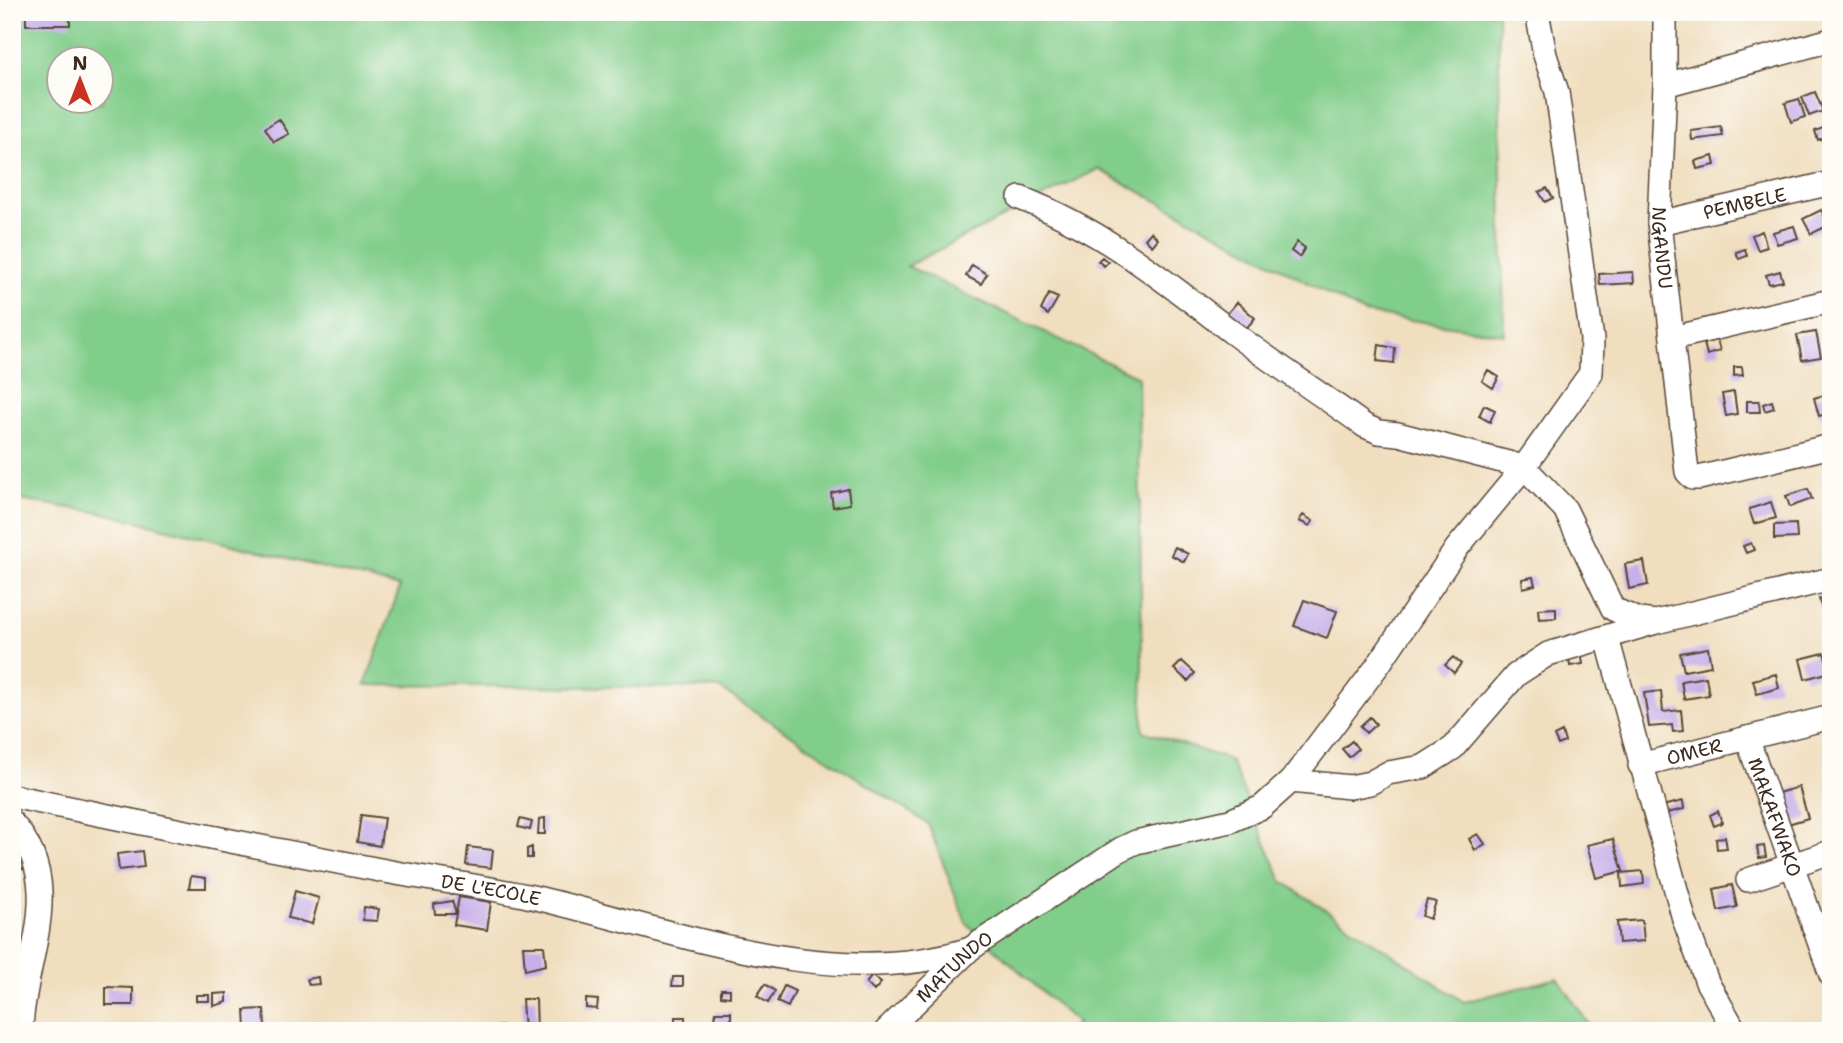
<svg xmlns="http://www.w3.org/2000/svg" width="1843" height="1043" font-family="'Shantell Sans',sans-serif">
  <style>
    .green { fill: #81cd8a; stroke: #5e7c54; stroke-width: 2; fill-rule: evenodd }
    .building { fill: #c7b0ea }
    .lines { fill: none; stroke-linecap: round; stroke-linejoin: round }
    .street-casing { stroke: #564536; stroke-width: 26 }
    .street { stroke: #fff; stroke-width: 23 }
    .labels { text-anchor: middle; stroke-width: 5; stroke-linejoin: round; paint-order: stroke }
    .street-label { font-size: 19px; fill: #3b2a1e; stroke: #fdfcf7 }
  </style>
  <rect width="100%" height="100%" fill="#fdfcf7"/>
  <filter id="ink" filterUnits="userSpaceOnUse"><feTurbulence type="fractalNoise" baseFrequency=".0143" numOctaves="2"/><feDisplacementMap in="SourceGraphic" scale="14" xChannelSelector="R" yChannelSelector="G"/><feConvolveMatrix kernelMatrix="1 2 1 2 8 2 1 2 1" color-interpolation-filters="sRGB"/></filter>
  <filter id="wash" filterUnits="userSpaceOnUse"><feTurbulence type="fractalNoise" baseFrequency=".00686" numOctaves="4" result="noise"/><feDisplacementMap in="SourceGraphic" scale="28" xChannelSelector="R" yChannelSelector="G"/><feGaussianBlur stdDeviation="1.57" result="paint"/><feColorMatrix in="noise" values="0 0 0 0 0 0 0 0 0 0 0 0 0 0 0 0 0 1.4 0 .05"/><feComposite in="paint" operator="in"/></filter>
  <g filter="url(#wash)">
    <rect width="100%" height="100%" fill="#f0debf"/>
    <!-- green -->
    <path class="green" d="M12,12H1498L1504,334L1364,313L1098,169L907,266L1138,377L1143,731L1230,760L1282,881L1464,1002L1558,978L1593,1031H1070L1077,1023L966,923L928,824L719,688L365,685L400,587L109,514L12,499ZM60,60H102V102H60Z"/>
    <g id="blocks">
      <!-- building -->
      <path class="building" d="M26,12H70V25H26Z
        M1815,92L1823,111L1809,116L1802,97Z
        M1799,99L1805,117L1791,122L1785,103Z
        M279,119L289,134L274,142L265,128Z
        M1831,125V135L1818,140L1815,131Z
        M1721,127L1723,136L1692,140L1691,131Z
        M1713,156L1715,165L1697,169L1695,161Z
        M1547,188L1553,198L1545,202L1539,192Z
        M1821,210L1829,225L1811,234L1803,219Z
        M1794,226L1798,238L1777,244L1773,232Z
        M1762,231L1767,247L1758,250L1752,235Z
        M1151,232L1158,239L1152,246L1145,239Z
        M1297,242L1305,248L1299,257L1291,251Z
        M1745,249L1747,256L1739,259L1736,252Z
        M1102,257L1108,262L1104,266L1098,261Z
        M972,265L987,274L981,284L966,276Z
        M1780,271L1783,281L1769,284L1766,275Z
        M1633,272L1634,283L1600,285L1599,274Z
        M1049,294L1058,298L1048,315L1041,310Z
        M1237,302L1255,318L1244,331L1226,315Z
        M1816,332L1821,357L1802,360L1797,335Z
        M1717,340L1720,351L1707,355L1704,343Z
        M1379,345L1395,348L1394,363L1377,361Z
        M1734,367H1742L1743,375L1734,376Z
        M1488,370L1499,377L1493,388L1482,381Z
        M1734,392L1737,414L1726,416L1722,394Z
        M1827,394L1831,413L1819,416L1814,398Z
        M1747,401H1759L1760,412H1747Z
        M1772,401L1774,408L1765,411L1763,404Z
        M1484,405L1495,410L1490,422L1479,416Z
        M1831,480V493L1828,494L1825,482Z
        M848,489L850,504L833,507L831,493Z
        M1808,489L1812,499L1790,507L1786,496Z
        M1771,502L1776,518L1754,524L1749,509Z
        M1303,515L1313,521L1310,526L1299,521Z
        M1796,524L1797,538L1774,539V525Z
        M1751,543L1754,550L1746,553L1743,546Z
        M1175,547L1188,554L1184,562L1171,555Z
        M1644,561L1648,585L1629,589L1625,564Z
        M1533,577L1535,585L1523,588L1522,579Z
        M1831,596V621L1826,623L1819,599Z
        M1304,600L1337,611L1327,638L1294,626Z
        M1556,608V618L1539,619L1538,609Z
        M1708,648L1711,666L1684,671L1680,653Z
        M1581,652L1583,664L1570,666L1568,654Z
        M1824,653L1830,672L1805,679L1800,659Z
        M1453,657L1461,664L1454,673L1445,665Z
        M1182,661L1195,673L1188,681L1174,669Z
        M1776,674L1779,688L1757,694L1753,680Z
        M1706,677L1709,695L1684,699L1681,681Z
        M1661,691L1663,712L1681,710L1683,731L1673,732L1672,725L1649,727L1644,693Z
        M1370,717L1376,724L1366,733L1360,726Z
        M1562,732L1565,742L1558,745L1554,736Z
        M1352,741L1358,749L1349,757L1342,749Z
        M1799,787L1808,818L1788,824L1778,793Z
        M1683,801L1684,809L1663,814L1662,806Z
        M1718,811L1722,823L1714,826L1710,815Z
        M361,815L384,818L380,846L357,842Z
        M545,818V834H538L539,819Z
        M520,819L532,822L530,830L518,827Z
        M1478,834L1485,844L1475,850L1469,839Z
        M1725,837L1727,848L1717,849L1716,839Z
        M1613,839L1623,871L1596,878L1587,845Z
        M1764,846L1766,857L1759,858L1757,847Z
        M468,847L493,850L491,868L466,865Z
        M532,847V858H527V849Z
        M142,851L144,867L119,870L117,854Z
        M25,860V869H14V861Z
        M1643,871L1644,884L1622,887L1621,873Z
        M191,876L206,878V888H189Z
        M1732,885L1737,907L1718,911L1714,889Z
        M295,891L319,898L312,924L288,918Z
        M459,897L491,902L487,930L454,925Z
        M1427,900L1436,902L1430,919L1422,916Z
        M452,901L456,914H435L434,904Z
        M364,907L379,909L377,921L363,920Z
        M1642,920L1644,941L1619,943L1617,922Z
        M523,946H544L546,965L525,970Z
        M872,976L881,983L874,991L866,983Z
        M318,977L319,984L309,985L307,979Z
        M673,977H683V986H672Z
        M765,984L775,991L768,1003L757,996Z
        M784,986L795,991L788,1007L777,1002Z
        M106,987L133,988V1005H106Z
        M721,989H730V997L721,996Z
        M227,993V1002L214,1006V994Z
        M196,995H209V1001H196Z
        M522,999H536L537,1031H524Z
        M586,999L598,1000L597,1009L586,1008Z
        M264,1009L265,1027L246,1028L245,1010Z
        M715,1012H731V1029L716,1030Z
        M675,1017H685V1024H675Z
        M502,1026L503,1031H487V1028Z"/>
    </g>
  </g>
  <g filter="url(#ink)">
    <use href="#blocks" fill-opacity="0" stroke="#564536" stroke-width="2"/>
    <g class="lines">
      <defs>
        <g id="street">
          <path id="s1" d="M1665,12V85L1659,223L1687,472L1693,478H1699L1831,446"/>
          <path d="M1665,85L1831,40"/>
          <path d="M1020,198C1101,229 1165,281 1233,333C1276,365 1321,394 1365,426L1379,432L1398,434L1524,467L1565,509L1613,609L1639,620L1656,622"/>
          <path id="s2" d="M1659,223L1831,183"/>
          <path d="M1673,338L1831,301"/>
          <path d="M1607,638L1684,919L1707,982L1735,1031"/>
          <path id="s3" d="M1747,738L1831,975"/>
          <path id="s4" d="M1640,765L1831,717"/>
          <path d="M1291,781L1350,787L1370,783L1388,773L1423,767L1453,748L1516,675L1548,654L1656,622L1831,579"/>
          <path id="s5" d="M12,796C140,823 268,849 396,873C441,881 487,887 532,897C668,928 827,993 967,950"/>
          <path d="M12,823C69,886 22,960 21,1031"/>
          <path d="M1748,880L1831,852"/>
          <path id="s6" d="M886,1031L970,949L1121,849L1136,842L1230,821L1262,807L1291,781L1379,664L1457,548L1524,467L1591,373L1592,339L1557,92L1545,55L1537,12"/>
        </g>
      </defs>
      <!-- street casing -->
      <use href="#street" class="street-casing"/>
      <!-- street -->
      <use href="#street" class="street"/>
    </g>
  </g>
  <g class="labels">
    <!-- street labels -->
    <g class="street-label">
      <text dy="7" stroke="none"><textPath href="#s2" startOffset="88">PEMBELE</textPath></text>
      <text dy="7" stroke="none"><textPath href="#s1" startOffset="236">NGANDU</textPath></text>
      <text dy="7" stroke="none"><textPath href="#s4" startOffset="56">OMER</textPath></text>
      <text dy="7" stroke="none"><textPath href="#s3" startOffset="84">MAKAFWAKO</textPath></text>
      <text dy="7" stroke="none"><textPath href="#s5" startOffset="488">DE L'ECOLE</textPath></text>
      <text dy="7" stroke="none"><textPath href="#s6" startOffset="94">MATUNDO</textPath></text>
    </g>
  </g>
  <!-- margin -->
  <rect width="1843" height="1043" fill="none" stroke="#fdfcf7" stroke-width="42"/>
  <!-- north arrow -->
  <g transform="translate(80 80)"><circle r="33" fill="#fdfcf7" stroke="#afa8a0" stroke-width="2"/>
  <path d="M0-5L12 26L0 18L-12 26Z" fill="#c8321e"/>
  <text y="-10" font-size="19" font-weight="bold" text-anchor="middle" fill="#3b2a1e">N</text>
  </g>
</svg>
